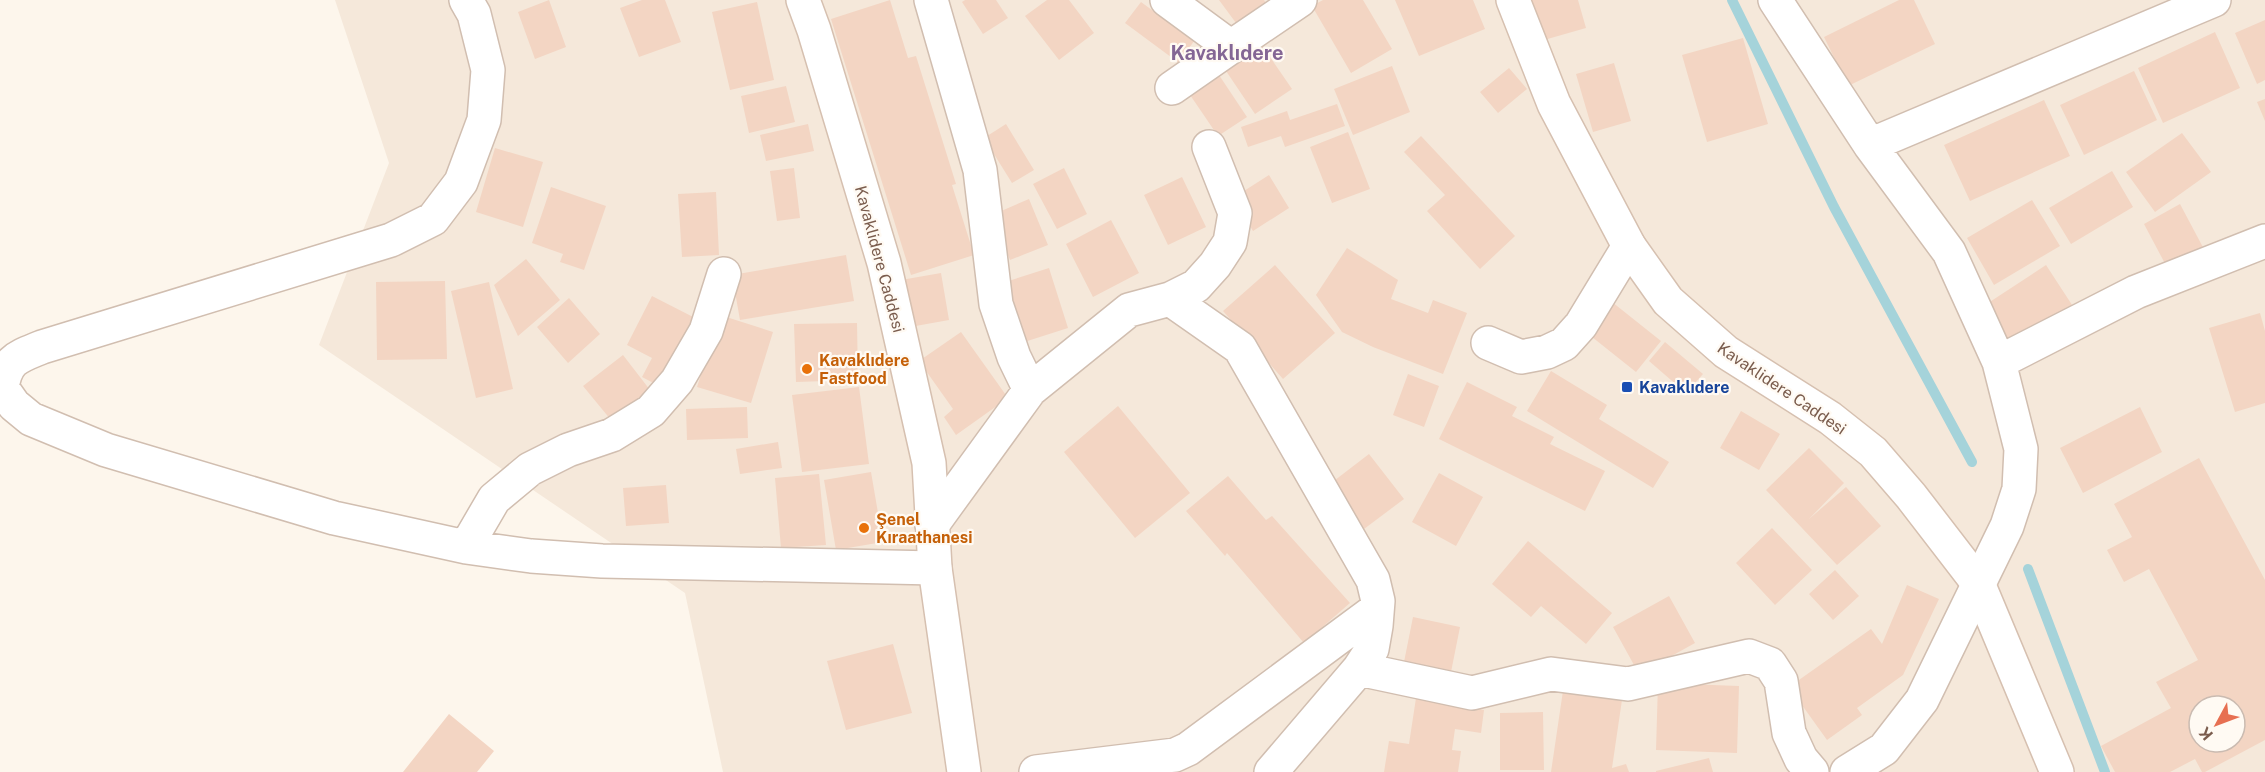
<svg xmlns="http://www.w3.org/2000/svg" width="2265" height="772" font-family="'Public Sans',sans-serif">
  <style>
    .residential { fill: #f5e8da; fill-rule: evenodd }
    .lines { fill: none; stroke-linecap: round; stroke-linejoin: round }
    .stream { stroke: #a5d3da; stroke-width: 10 }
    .building { fill: #f3d5c3; fill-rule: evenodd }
    .street-casing { stroke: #d1beb0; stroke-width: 36 }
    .secondary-casing { stroke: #d6c0b0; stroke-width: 36 }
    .street { stroke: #fff; stroke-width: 33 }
    .secondary { stroke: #fff; stroke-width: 33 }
    .food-dot { fill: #e8710a; stroke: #fffaf3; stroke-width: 2 }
    .transit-dot { fill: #1a4fb4; stroke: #fffaf3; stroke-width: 2 }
    .labels { text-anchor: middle; stroke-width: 4.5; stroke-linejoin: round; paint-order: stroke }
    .street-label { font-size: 16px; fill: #7a5c4d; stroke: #fffaf3 }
    .food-label { font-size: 16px; font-weight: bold; fill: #c56008; stroke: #fffaf3; text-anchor: start }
    .transit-label { font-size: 16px; font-weight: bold; fill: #164399; stroke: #fffaf3; text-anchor: start }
    .quarter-label { font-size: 20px; font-weight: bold; fill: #846695; stroke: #fffaf3 }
  </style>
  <rect width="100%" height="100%" fill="#fdf6ec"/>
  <!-- residential -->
  <path class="residential" d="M335,0H2265V772H723L685,593L319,345L389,163ZM2199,706H2235V742H2199Z"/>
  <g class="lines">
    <!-- stream -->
    <path class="stream" d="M1732,0L1834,207L1972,462
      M2028,569L2105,772"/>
  </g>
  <!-- building -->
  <path class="building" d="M549,0L566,47L535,59L518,12Z
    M642,0H665L681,42L639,57L620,8Z
    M890,0L908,58L916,56L956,184L952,185L974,255L911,275L831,19Z
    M965,0H996L1008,18L983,34L962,2Z
    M1047,0H1069L1094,33L1059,60L1025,16Z
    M1219,0H1264L1268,6L1239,27Z
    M1323,0H1363L1392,49L1351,73L1312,6Z
    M1395,0H1473L1485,29L1419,56Z
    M1525,0H1578L1586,28L1537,42Z
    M1899,0H1914L1935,44L1848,86L1824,37Z
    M757,2L774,80L730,90L712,12Z
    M1141,2L1194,41L1179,63L1125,23Z
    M2265,20V80L2257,84L2235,33Z
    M2215,32L2240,88L2163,123L2138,68Z
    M1743,38L1768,124L1707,142L1682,55Z
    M1259,41L1292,89L1255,114L1222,65Z
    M1614,63L1631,121L1593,132L1576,74Z
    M1392,66L1410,112L1353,135L1334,89Z
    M1509,68L1527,89L1498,113L1480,92Z
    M1215,69L1247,117L1218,136L1186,89Z
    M2134,71L2157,120L2084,155L2060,105Z
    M786,86L795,122L749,133L741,96Z
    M2265,99V121L2257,102Z
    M2044,100L2070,156L1970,201L1944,145Z
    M1337,104L1345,126L1285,147L1281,136L1248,147L1241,127L1287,111L1290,120Z
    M808,124L814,151L766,161L760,135Z
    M1006,124L1034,170L1012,183L984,138Z
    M1348,132L1370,189L1332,203L1310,147Z
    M2182,133L2211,172L2155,212L2126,172Z
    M1421,136L1515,236L1480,269L1427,211L1445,195L1404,152Z
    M495,148L543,162L523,227L476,212Z
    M794,168L800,218L777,221L770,171Z
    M1064,168L1087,214L1057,229L1033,184Z
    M2112,171L2133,207L2071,244L2049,208Z
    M1269,175L1289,208L1253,231L1233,198Z
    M1182,177L1206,227L1168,245L1144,195Z
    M551,187L606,206L584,270L560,262L563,254L532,243Z
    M716,192L719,255L682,257L678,194Z
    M1029,199L1048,245L1010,260L992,215Z
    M2032,200L2060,246L1994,285L1967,238Z
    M2180,204L2206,253L2170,273L2144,224Z
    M1111,220L1139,273L1093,297L1066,244Z
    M1347,248L1398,280L1391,299L1428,313L1433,300L1467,313L1443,374L1373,347L1342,332L1316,295Z
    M846,255L854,301L740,320L732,275Z
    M526,259L560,300L518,336L494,285Z
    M1275,265L1335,333L1283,379L1223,311Z
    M2046,265L2076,311L2013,353L1982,307Z
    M1049,268L1068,328L1018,344L999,284Z
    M941,273L949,320L910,327L901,280Z
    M445,281L447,359L377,360L376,282Z
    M489,282L513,389L476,398L451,291Z
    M652,296L699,320L665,389L642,377L652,358L627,345Z
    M569,298L600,334L568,363L537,327Z
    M1612,302L1661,341L1636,372L1587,333Z
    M2260,313L2265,331V403L2235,412L2209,328Z
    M720,315L773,332L751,403L697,387Z
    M857,323L858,380L796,382L794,324Z
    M961,332L1008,398L956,435L944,417L953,409L919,361Z
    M1665,342L1703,374L1686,393L1649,361Z
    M623,355L650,390L611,420L583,386Z
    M1551,371L1607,405L1599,419L1669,462L1653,488L1527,411Z
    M1408,374L1439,386L1424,427L1393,415Z
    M1467,382L1517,407L1512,416L1554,437L1550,444L1605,471L1585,511L1439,439Z
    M859,387L869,464L802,472L792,395Z
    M1118,406L1190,493L1135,538L1064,452Z
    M747,407L748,438L687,440L686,409Z
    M2140,407L2162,452L2083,493L2060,448Z
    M1741,411L1780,434L1759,470L1720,448Z
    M778,442L782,468L740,474L736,449Z
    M1809,448L1844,483L1809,519L1846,487L1881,526L1837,565L1766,490Z
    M1369,454L1404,499L1360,532L1326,487Z
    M2199,458L2265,580V740L2205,772H2202L2195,759L2170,772H2115L2101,746L2171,708L2156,682L2198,660L2149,569L2124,582L2107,550L2132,537L2114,504ZM2199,706H2235V742H2199Z
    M871,472L883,542L836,550L824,480Z
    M1439,473L1483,497L1456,546L1412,522Z
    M819,474L826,545L781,548L775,478Z
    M1228,476L1266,520L1272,516L1350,603L1304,643L1227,553L1225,556L1186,511Z
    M666,485L669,523L626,526L623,488Z
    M1772,528L1812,570L1775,605L1736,563Z
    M1528,541L1612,613L1586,644L1541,606L1531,617L1492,584Z
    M1835,570L1859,596L1833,620L1809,594Z
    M1907,585L1939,599L1903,675L1857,708L1862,715L1827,740L1789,687L1871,629L1882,644Z
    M1669,596L1695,643L1639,674L1613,627Z
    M1413,617L1460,627L1449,682L1402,672Z
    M893,644L912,713L846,730L827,661Z
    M1658,683L1739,686L1737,753L1656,750Z
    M1564,684L1623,693L1612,768L1626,764L1629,772H1551Z
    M1416,698L1484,710L1481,733L1455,729L1452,750L1461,751L1458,772H1384L1389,741L1409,744Z
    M1543,712L1544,770H1500V713Z
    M449,714L494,751L477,772H403Z
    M1709,758L1713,772H1656V771Z"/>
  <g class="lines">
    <defs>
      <path id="street" d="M466,0L474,14L488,70L484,120L461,182L433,219L391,240L42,347C18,357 6,359 2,388L14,405L31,419L106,450L334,518L466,547L531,556L602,561L935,568
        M931,0L980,170L996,304L1014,357L1030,390
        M1167,0L1231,47L1300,0
        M1775,0L1870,145L1949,252L1999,362L2021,449L2019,489L2007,526L1922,700L1884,749L1847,772
        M1172,88L1231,47
        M1870,145L2214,0
        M1170,299L1240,348L1373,580L1378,601L1376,626L1372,649L1359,669L1271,772
        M1488,343L1521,357L1547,352L1564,344L1581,325L1629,246
        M1999,362L2136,292L2265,241
        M932,525L1030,390L1129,310L1170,299L1196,286L1215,265L1230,242L1235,213L1209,147
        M466,547L494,499L530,469L568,450L612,435L651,411L677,381L706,331L724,274
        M1359,669L1472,693L1551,674L1628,684L1749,656L1770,664L1781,681L1789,733L1801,759L1812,772
        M1036,772L1175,755L1188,749L1377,609"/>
      <path id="secondary" d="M803,0L814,30L884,263L929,463L935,568L964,772
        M1513,0L1554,104L1629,246L1668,301L1726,352L1830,418L1873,452L1911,496L1978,583L2057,772"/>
    </defs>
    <!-- street casing -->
    <use href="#street" class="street-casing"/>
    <!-- secondary casing -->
    <use href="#secondary" class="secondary-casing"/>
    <!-- street -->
    <use href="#street" class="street"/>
    <!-- secondary -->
    <use href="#secondary" class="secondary"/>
  </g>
  <!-- markers -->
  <g class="food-dot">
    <circle cx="807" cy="369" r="6"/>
    <circle cx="864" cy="528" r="6"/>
  </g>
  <rect class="transit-dot" x="1621" y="381" width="12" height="12" rx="3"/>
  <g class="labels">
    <!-- street labels -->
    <g class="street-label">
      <text transform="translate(880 259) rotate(75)" y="6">Kavaklidere Caddesi</text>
      <text transform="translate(1782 388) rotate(34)" y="6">Kavaklidere Caddesi</text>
    </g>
    <!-- food labels -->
    <g class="food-label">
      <text x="819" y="366">Kavaklıdere<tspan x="819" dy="18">Fastfood</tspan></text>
      <text x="876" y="525">Şenel<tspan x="876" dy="18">Kıraathanesi</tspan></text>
    </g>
    <!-- transit labels -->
    <g class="transit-label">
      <text x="1639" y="393">Kavaklıdere</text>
    </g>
    <!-- quarter labels -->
    <g class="quarter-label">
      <text x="1227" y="60">Kavaklıdere</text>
    </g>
  </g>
  <!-- north arrow -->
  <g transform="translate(2217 724) rotate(229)"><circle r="28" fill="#fffaf3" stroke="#cabbb1" stroke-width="1.5"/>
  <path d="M0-4.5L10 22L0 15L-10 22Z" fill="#e76f51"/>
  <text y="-9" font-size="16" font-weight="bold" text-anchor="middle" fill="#7a5c4d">K</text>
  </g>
</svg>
